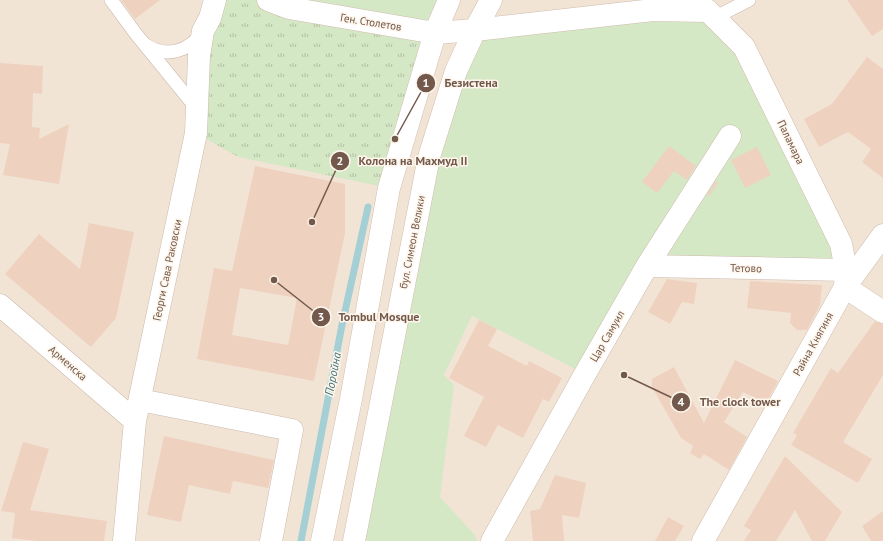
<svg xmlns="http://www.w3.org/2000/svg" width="883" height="541" font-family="'PT Sans',sans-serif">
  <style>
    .residential { fill: #f2e4d5 }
    .grass { fill: url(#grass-tufts) }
    .green { fill: #d5e8c5 }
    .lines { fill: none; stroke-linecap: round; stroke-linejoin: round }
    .stream { stroke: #a3cfd5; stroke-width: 7 }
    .building { fill: #efd1bf; fill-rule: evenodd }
    .lane-casing { stroke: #ccbaad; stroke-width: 14 }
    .street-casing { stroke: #ccbaad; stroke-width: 23 }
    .secondary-casing { stroke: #d1bcae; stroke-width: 23 }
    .lane { stroke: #fff; stroke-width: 13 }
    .street { stroke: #fff; stroke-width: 22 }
    .secondary { stroke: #fff; stroke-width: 22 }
    .labels { text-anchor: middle; stroke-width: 3; stroke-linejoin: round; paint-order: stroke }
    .street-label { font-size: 11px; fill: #73594c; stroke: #fef6ec }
    .water-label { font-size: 12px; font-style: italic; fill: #44777e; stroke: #fef6ec }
    .leader { fill: none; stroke: #73594c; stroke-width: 1.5 }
    .callout-dot { fill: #73594c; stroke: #fef6ec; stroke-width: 1.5 }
    .mark-label { font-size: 12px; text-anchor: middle; font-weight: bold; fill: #fff }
    .callout-label { font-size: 12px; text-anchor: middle; font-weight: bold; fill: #73594c; stroke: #fef6ec; stroke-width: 3; stroke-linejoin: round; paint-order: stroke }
  </style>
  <defs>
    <pattern id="grass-tufts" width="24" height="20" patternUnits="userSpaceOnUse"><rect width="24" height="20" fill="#d5e8c5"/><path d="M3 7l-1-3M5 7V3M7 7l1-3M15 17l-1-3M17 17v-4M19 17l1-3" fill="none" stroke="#b1bfa2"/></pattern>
  </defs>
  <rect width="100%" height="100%" fill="#fbf2e6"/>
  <!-- residential -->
  <path class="residential" d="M0,0H883V541H0Z"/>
  <!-- grass -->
  <path class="grass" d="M215,0H268L435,33L389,188L238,157L196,133Z"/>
  <!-- green -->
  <path class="green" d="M268,0H449L435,33Z
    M708,11L744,47L846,270L647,266L585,374L472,316L444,375L454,385L440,497L475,535L477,541H354L429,157L475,30Z"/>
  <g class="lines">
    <!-- stream -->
    <path class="stream" d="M301,541L342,325L368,207"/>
  </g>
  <!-- building -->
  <path class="building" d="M121,0H160L135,19Z
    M847,0H883V29L872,36Z
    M867,57L883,69V178L862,162L871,149L848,132L819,147L804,119L832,104Z
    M0,63L43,66L42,94L33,93L32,127L40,128L39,139L69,124L59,184L3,175L10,144L0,143Z
    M669,146L696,166L687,180L674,171L657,193L642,182Z
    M757,147L771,175L745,188L731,160Z
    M255,166L345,184V233L314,381L197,359L214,268L232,271ZM240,288L297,298L288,345L232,335Z
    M716,181L718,183L709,196L707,195Z
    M89,223L134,232L116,318L91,347L5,274L39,234L80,269Z
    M667,279L697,283L694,304L682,302L670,324L648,312Z
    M750,281L822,285L820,305L807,330H797L790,323L791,313L747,308Z
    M479,320L497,329L488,346L527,366L529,361L562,378L549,402L543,399L523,438L498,425L486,447L464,436L484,397L449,378Z
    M875,321L883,324V375L843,442L872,459L858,483L791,445L797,435L793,433L831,368L838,373Z
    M735,360L778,381L766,403L743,392L724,422L747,437L729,470L704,454L700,459L690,453L693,446L681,438L652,387V379L674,367L704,423Z
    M164,436L274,460L268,488L233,481L230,494L189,485L181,522L147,515Z
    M23,442L49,449L30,510L107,521L104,541H36L12,538L15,513L1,511Z
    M785,456L842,512L825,541H812L795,510L776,541H744L751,530L744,526Z
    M555,475L586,483L579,518L562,515L564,541H533L530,511L540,509Z
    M883,511V541H871L862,526Z
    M668,517L684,526L675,541H655Z"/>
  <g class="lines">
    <defs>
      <path id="lane" d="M111,0L136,34L197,109
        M714,18L749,0
        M146,45C166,58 188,52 202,33"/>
      <path id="street" d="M647,266L846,270
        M845,287L883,235
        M0,305L135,421
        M140,400L292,430L271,541
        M124,541L135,421L196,133L199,56L203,31L210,18L215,0
        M492,541L585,374L647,266L730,136"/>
      <path id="secondary" d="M268,0L289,8L435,33L475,30L653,10L708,11
        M694,0L708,11L744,47L841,244L846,270L845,287L703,541
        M845,287L883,312
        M322,541L351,399L389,188L435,33L449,0
        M354,541L429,157L456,71L475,30L491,0"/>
    </defs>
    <!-- lane casing -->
    <use href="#lane" class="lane-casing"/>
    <!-- street casing -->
    <use href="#street" class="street-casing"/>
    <!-- secondary casing -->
    <use href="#secondary" class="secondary-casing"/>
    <!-- lane -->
    <use href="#lane" class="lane"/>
    <!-- street -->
    <use href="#street" class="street"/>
    <!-- secondary -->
    <use href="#secondary" class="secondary"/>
  </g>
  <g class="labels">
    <!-- street labels -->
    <g class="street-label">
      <text transform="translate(371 22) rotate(9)" y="4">Ген. Столетов</text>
      <text transform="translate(791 142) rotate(64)" y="4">Паламара</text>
      <text transform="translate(412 242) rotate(-79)" y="4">бул. Симеон Велики</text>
      <text transform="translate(746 268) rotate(1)" y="4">Тетово</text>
      <text transform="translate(167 270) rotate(-78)" y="4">Георги Сава Раковски</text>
      <text transform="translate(607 336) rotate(-60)" y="4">Цар Самуил</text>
      <text transform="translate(813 344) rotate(-61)" y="4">Райна Княгиня</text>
      <text transform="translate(68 363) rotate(41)" y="4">Арменска</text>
    </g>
    <!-- water labels -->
    <g class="water-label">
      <text transform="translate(333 374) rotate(-79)" y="4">Поройна</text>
    </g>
  </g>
  <!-- callouts -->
  <path class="leader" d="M395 139L426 83M312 222L340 161M274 280L321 317M624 375L681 402"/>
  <g class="callout-dot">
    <circle cx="395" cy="139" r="4"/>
    <circle cx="312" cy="222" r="4"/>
    <circle cx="274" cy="280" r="4"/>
    <circle cx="624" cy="375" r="4"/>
    <circle cx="426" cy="83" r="10"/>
    <circle cx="340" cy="161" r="10"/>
    <circle cx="321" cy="317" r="10"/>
    <circle cx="681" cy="402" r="10"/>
  </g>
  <g class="mark-label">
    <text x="426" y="87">1</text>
    <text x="340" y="165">2</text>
    <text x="321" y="321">3</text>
    <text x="681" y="406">4</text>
  </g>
  <g class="callout-label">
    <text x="471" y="87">Безистена</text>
    <text x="413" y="165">Колона на Махмуд II</text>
    <text x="379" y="321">Tombul Mosque</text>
    <text x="740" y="406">The clock tower</text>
  </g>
</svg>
